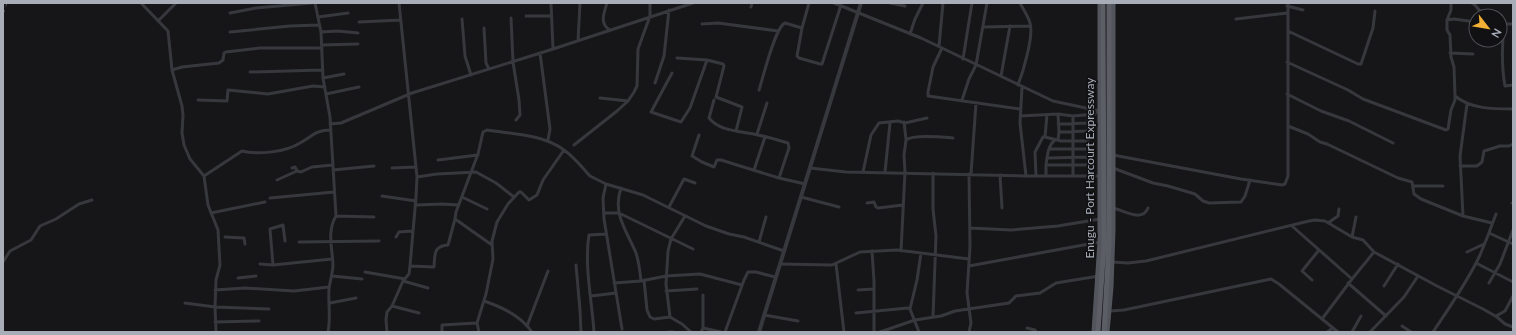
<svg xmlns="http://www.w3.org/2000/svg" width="1516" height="335" font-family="Lato,sans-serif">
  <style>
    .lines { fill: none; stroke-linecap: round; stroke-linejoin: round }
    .minor { stroke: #37383d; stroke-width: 3 }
    .tertiary { stroke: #37383d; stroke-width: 4 }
    .primary { stroke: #53555c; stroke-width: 5 }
    .trunk { stroke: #5b5e65; stroke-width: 5 }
    .rail { stroke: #4a4c52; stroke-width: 1; stroke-dasharray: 5 4; stroke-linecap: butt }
    .labels { text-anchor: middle; stroke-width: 3.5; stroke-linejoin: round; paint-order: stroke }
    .street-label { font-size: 12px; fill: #a8adb8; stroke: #111113 }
  </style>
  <rect width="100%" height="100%" fill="#161618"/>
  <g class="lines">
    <!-- minor -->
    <path class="minor" d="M141,3L168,31L172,70L182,106L183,115L182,133L184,145L190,159L204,176L208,205L218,230L220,265L216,280L215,307L269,309
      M315,3L321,32L323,78L330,117L336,216C327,231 332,247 333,264C333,273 330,280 329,289C328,303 331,317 328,332
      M399,3L417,177
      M551,3L553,49
      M607,3C604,13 599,24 610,30
      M809,3L802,28L797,56L799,58L820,64H822L841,5
      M834,3L921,38L1053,101L1100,111
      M890,3L905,6
      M1451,3V10L1447,20V30L1450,35L1451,57L1454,67L1455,96C1471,109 1493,109 1513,109
      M1472,3L1475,5L1479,10L1490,16
      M1287,6L1303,10
      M751,7L752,3
      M230,13L256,8L312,3
      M526,16H551
      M318,17L348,13
      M511,18L513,62L519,100L520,115L516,120
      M462,19L465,56L471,75
      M1236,19L1288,13
      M1447,20L1454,19L1476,22
      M158,21L176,3
      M359,22L401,20
      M702,24L718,23L778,31
      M1500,24H1513
      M1504,24C1502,45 1501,65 1505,86L1513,85
      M983,27L1030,26
      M484,28L486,63L489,69
      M1288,31L1358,64H1361L1373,28L1375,11
      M230,32L290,26L319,25
      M321,32L338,31L358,33
      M910,34L915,19L923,3
      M578,41L580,3
      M322,45L358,44
      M939,46L943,3
      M942,48L933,67L928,92V96L1020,109
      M540,53L550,129L548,140
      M1450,53L1473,54
      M677,58L707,60L723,64L724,66L716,97L742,107L736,131
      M963,59L972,3
      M1287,62L1348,90L1363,99L1446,130L1448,129L1451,110L1455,100V96
      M172,70L182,67L219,63L223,60L224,53L226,52L260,48H322
      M250,72L322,70
      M672,73L651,112L681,122L690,108L707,60
      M1001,76L1010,26
      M323,78L344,74
      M655,83L664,56L669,10
      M1018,85C1023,72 1034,36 1030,23C1028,16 1023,9 1020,3
      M1022,87L1020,123L1026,176
      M759,90C763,78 775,27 785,23L802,28
      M326,94L359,87
      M1287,94L1321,111L1349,121L1393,143
      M600,98L628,101
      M198,100L227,101L228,90L268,94L313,86L325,87
      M714,100L709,118C720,132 742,131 758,135C768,137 778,140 788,143L789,148L779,178
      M962,100L969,79L976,65L987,3
      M1058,114L1059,132L1058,140
      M1020,116L1058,114L1073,116L1095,114L1097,111
      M1073,116V176
      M904,122L906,139
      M330,124L341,123L412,93L550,50L693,3
      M1058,124L1089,123
      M1288,126L1308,134L1320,142L1327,144L1398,178L1412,182L1414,194L1421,199L1463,216L1492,223
      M1059,132L1089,131
      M757,134L767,103
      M699,135L692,156L702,162L714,167L717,160H721L779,178L805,184
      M1045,137L1061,141H1088
      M574,145L617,111L628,101L634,92L637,86L638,49L650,16V3
      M1049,149H1089
      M1113,155L1241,179L1282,185L1285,184L1288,176V3
      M1049,158L1089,157
      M438,160L478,155
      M1046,165C1047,157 1048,145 1055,140
      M1460,166H1477L1482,162L1484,151L1500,146H1509L1513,144
      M292,168L295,167L297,171
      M392,168L415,167
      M810,168L846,172L1026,176H1100
      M1113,168L1153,183L1168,186L1195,194L1203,201L1209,203L1241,202L1245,196L1250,180
      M333,170L374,166
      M754,170L765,137
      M863,172L871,135L879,123L898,121L905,123L927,118
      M885,172L890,123
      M971,174L976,103
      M1000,175L1002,208
      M1046,175V165H1088V115
      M204,176L242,151C258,155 286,152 300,143C313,136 315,130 331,130
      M1036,176L1035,152L1043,137H1045L1047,115
      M277,180L297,171L301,172L312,167L333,165
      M606,184L603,198L604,219L622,329
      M1413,186H1443
      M621,188C612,214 627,231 636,253C639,262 640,272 641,281L666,276L700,274L742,285
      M382,196L416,201
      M462,197L487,209
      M801,197L839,207
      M270,198L334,192
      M867,203L874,202L876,207L878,208L903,205
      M1512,203H1513
      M416,205L443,204L458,205
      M669,207L684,179L695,183
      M1113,208C1123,210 1142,223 1148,208
      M211,213L265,202
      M604,213H619L693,249
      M336,216L374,217
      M685,216L671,239L668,251L666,284L670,317L682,324L691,332
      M1463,216L1460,156L1467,104
      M1328,223L1338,216L1339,209
      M1292,226L1352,279
      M970,228L1011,230L1058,226L1100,219
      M1489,233L1513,244
      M225,237L244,238L245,244
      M396,237L399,232L412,231
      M1352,237L1356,217
      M299,242L379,241
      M759,242L766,217
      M492,245L455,219L456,212L478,154L483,132L487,130C512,134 542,134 564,150C574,157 582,167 590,176L606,184L643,195L706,226L729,234L744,237L784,251
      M872,251L874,281V332
      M901,251L905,172L904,155L906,140C913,134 942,137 953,138
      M1467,252L1484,244
      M3,262L10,251L31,240L40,226L56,219L79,204L92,200
      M1112,262L1128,263L1146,261L1309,221L1315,220L1325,221L1352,237L1363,240L1374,252L1437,286L1483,309L1497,317L1505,324L1513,327
      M1476,263L1513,282
      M260,264L273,265L332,259
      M780,264L832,265L860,252L897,250L969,259
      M836,264L844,332
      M273,265L270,229L283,225L285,241
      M576,265L580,310L581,332
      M410,266L416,197L417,177L437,174L476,172L496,183L514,197
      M969,266L1100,242
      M365,272L405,279
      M332,276L362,279
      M238,278L256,276
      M644,280L647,310L650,317L654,319L670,317
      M1312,280L1302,271L1319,250
      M403,281L428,288
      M614,283L641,281
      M1348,283L1386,316
      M1489,283L1500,264L1513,230
      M1384,286L1398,264
      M215,290L245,288L294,291L329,287
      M858,290L874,289
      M666,291L697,289
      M591,296L616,293
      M484,301C502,307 521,316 532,332
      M185,303L215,307L216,332
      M330,303L356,298
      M392,306L419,313
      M910,309L917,280L921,253
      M1110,311L1124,310L1271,279L1279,284L1338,332
      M856,313L908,308L910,309L919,332
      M764,315L798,321
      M1496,316L1505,311L1513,296
      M933,317L936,236L933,209V173
      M1322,319L1352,279L1374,252
      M215,322L259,321
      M527,326L548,271
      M1402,326L1411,332
      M703,328V295
      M1027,328L1035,330L1036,332
      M387,332L386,320L387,312L392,306L403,281L409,274L410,266L434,267C435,255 433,246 448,245L455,219
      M442,332V325L477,323
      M479,332L477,323L486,294L493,259L492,241L497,222L508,204L519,192H521L529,200L537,195L543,180L564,150
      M594,332C592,301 584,265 589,235L606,234
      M668,332H673
      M701,332L703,328L721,332
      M725,332L744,280L748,272H756L775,277
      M880,332L915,320L941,316L955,311L1009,303L1016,296L1040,293L1056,283L1099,276
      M969,332L971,323L967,293L970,247L969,174
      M1327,332L1333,328
      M1352,332L1361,316
      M1370,332L1404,297L1418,276
      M1433,332C1449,308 1468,281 1480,255C1486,241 1491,228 1496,214"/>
    <!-- tertiary -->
    <path class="tertiary" d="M759,332L861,3"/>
    <!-- primary -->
    <path class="primary" d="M1094,332L1100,242V3
      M1107,332L1111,287L1113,230V3"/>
    <!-- trunk -->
    <path class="trunk" d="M1098,332L1104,245L1103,3
      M1104,332L1109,244V3"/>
    <!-- rail -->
    <path class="rail" d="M3,15L7,3"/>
  </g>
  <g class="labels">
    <!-- street labels -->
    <g class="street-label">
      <text transform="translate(1090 168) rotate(-90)" y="4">Enugu - Port Harcourt Expressway</text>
    </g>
  </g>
  <!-- border -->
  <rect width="1516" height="335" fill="none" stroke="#a8adb8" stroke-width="8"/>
  <!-- north arrow -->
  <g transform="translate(1488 28) rotate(121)"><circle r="19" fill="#111113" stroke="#4d4f55"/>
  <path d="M0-3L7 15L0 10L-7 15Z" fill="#f2b134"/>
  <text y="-6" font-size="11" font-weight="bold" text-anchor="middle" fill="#a8adb8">N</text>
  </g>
</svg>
